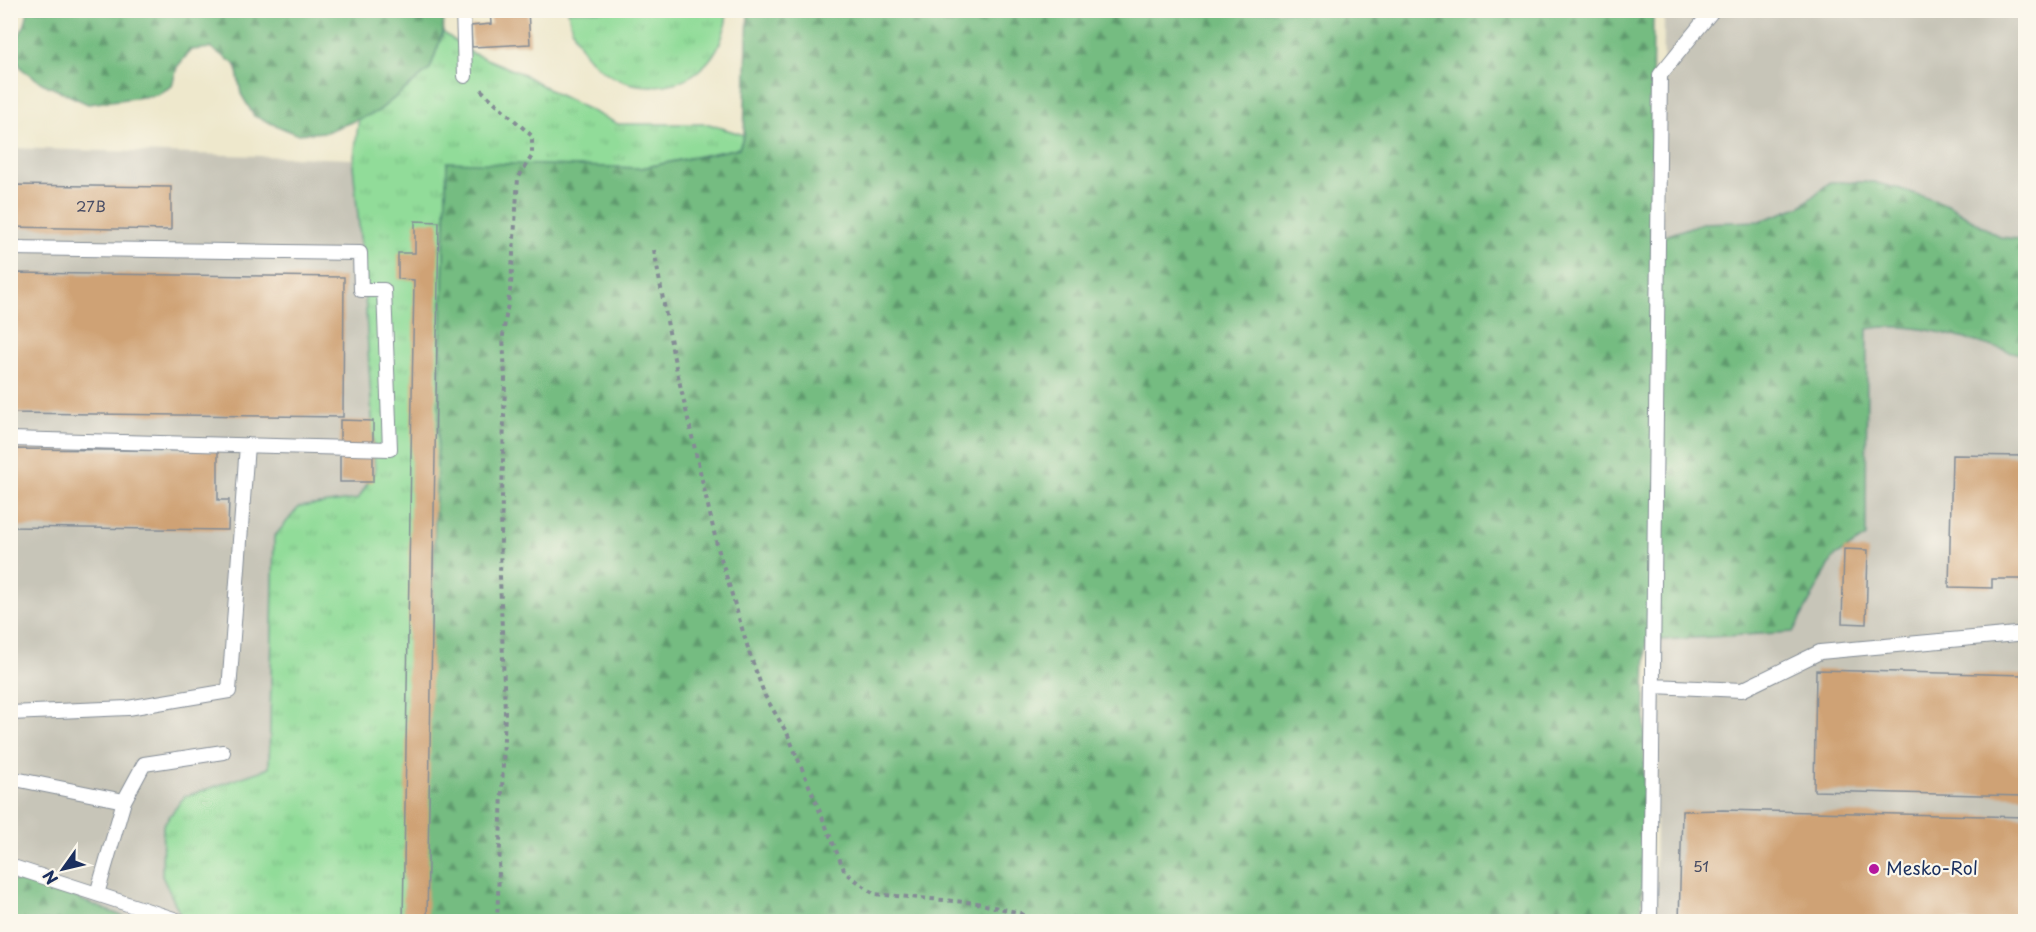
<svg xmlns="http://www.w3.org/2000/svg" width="2036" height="932" font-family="'Playpen Sans',sans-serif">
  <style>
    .industrial { fill: #c7c5b8 }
    .grass { fill: url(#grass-tufts); stroke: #56867c; stroke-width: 1.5 }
    .forest { fill: url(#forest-firs); stroke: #487670; stroke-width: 1.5 }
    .building { fill: #cfa275 }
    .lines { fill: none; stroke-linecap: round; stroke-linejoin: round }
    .lane-casing { stroke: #848c95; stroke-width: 16 }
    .path { stroke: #848c95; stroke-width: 4; stroke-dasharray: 4.5 4.5; stroke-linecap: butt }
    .lane { stroke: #fff; stroke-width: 14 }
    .poi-dot { fill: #b5179e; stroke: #fbf7ec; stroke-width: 2 }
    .labels { text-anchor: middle; stroke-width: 4.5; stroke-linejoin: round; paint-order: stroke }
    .number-label { font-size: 15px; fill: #484c64 }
    .poi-label { font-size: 18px; fill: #1b2f5e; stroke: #fbf7ec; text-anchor: start }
  </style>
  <defs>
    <pattern id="grass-tufts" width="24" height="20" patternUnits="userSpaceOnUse" patternTransform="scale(1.5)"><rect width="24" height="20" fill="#91dc99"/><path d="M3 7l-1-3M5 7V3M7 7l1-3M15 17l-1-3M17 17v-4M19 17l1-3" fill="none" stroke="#7cbd86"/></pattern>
    <pattern id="forest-firs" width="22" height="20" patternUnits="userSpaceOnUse" patternTransform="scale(1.5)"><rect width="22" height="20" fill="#74bc81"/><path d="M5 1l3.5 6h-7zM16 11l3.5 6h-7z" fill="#5e996d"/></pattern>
  </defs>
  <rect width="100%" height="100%" fill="#fbf7ec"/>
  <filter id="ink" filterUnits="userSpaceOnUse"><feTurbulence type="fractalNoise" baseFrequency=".0167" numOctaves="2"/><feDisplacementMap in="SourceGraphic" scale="12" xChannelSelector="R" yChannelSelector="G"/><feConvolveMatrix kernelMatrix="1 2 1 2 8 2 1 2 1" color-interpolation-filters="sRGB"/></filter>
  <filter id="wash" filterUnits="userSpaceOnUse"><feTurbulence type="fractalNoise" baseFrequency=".008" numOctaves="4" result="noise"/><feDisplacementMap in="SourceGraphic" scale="24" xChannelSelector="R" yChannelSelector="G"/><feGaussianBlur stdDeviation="1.35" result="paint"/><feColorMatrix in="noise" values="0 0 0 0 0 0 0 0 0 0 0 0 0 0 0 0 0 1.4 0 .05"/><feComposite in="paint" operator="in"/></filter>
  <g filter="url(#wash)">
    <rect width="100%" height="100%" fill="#eee8cc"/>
    <!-- industrial -->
    <path class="industrial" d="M1664,11H2025V921L1655,922Z
      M11,148L446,162L421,921L11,922Z"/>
    <!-- grass -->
    <path class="grass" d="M568,11L727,10V11C722,112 583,110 568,11Z
      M443,32L472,53L523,74L555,93L618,124H709L744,135L739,148L641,168L447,163L422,921H192L181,916L162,876L163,825L184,797L269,768L274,537L299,507L358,499L375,471L364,278L353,166L359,117L377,112L430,69Z"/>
    <!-- forest -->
    <path class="forest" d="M28,11V10L444,11L443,32L430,69L377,112L326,132L296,134L254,116L241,94L236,65L211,48L191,50L177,67L172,86L157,95L88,104L42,83L22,69L11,51L25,24Z
      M748,11H1653L1651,241L1702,223L1760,221L1801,206L1830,182H1873L1901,189L1948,205L2000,237L2025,240V355C1973,344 1922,319 1867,329L1866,537L1834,557L1793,632L1646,641L1642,921L422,922L447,162L641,168L739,148L744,135Z
      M11,881L35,882L135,921H11Z"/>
    <g id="blocks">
      <!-- building -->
      <path class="building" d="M490,10H528L530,44L472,47L471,26L491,24Z
        M10,185L171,187V230L10,227Z
        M415,221L439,222L427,922H403L414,280L398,279V253H415Z
        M10,273L344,277L343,417L10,413Z
        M340,420L373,421V482H340Z
        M10,449L218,451V500H229L228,530L10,527Z
        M1952,455L2026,456V579H1992V588L1949,587Z
        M1844,549L1868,550L1866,624L1842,623Z
        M1816,670L2026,675L2023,796L1814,791Z
        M1723,810L2026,817V922H1679L1682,811Z"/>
    </g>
  </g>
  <g filter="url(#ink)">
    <use href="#blocks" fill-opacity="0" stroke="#848c95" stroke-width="1.5"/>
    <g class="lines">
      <defs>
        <path id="lane" d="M463,10L465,76
          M10,248L360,253L361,290H384L390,449L10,439
          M1653,686L1742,690L1820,652L2016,634
          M10,713L128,708L229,691L247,445
          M10,778L124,801L97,894
          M124,801L144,764L223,752
          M10,866L183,922
          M1650,922L1660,75L1713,10"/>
      </defs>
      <!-- lane casing -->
      <use href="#lane" class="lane-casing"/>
      <!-- path -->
      <path class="path" d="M481,90L532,136V156L518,178L511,284L503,335L505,378L500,576L505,712L497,922
        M654,250L673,354L717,545L750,655L765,696L788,735L845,872L874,894L977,903L1020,913L1037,922"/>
      <!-- lane -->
      <use href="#lane" class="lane"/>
    </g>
  </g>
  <!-- markers -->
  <circle class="poi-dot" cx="1874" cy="869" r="6"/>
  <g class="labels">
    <!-- number labels -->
    <g class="number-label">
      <text x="91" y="212">27B</text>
      <text x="1701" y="872">51</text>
    </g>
    <!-- poi labels -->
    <g class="poi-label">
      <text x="1886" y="875">Mesko-Rol</text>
    </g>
  </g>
  <!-- margin -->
  <rect width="2036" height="932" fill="none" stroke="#fbf7ec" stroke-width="36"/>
  <!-- north arrow -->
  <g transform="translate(63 869) rotate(236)" stroke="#fbf7ec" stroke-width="4.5" paint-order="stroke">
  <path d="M0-4.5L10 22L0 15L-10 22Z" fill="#1b2f5e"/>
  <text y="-9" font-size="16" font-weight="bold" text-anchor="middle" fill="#1b2f5e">N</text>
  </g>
</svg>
